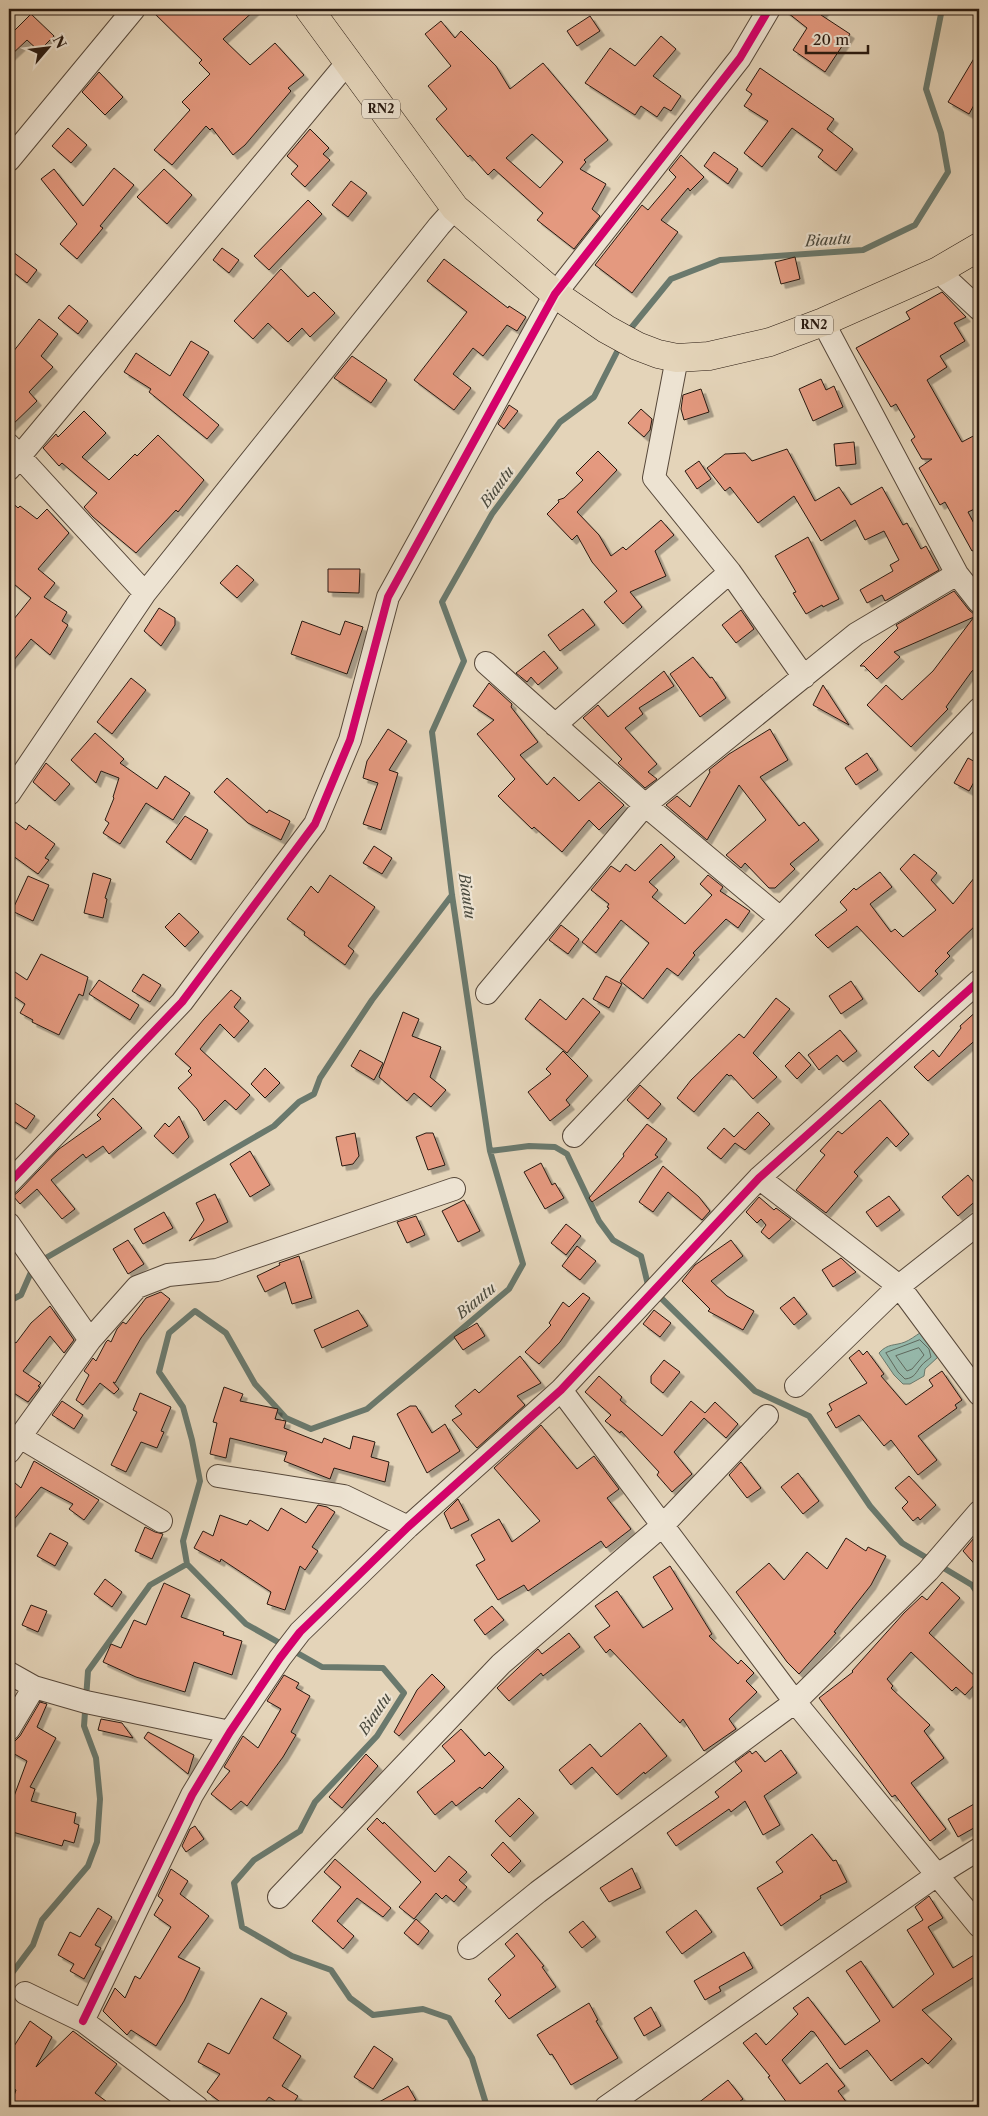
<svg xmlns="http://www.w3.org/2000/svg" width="988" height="2116" font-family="'Libre Caslon Text',serif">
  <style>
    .water { fill: #96b9ab; stroke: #6a796d }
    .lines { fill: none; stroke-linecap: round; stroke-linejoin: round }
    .shore { stroke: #5f695e; stroke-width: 1 }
    .stream { stroke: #6a796d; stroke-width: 6 }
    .building { fill: #e4997f; stroke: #281910; fill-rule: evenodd; filter: url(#shadow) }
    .minor-casing { stroke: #57483a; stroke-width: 24 }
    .highway-casing { stroke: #281910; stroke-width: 29 }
    .minor { stroke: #ede3d2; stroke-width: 22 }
    .highway { stroke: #e4d4b9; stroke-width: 28 }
    .cycleway-casing { stroke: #ede3d2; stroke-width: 11 }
    .cycleway { stroke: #d6006c; stroke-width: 8 }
    .labels { text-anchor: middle; stroke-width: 4.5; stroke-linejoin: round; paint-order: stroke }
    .shield { fill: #ede3d2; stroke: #63564a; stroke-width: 1 }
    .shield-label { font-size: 12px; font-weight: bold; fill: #281910 }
    .water-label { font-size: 15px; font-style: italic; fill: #49493e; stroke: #ede3d2 }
  </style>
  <defs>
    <filter id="shadow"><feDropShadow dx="4.5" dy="4.5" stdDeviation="0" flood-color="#0004"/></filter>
  </defs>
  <rect width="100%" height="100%" fill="#e4d4b9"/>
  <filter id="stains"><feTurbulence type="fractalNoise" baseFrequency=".004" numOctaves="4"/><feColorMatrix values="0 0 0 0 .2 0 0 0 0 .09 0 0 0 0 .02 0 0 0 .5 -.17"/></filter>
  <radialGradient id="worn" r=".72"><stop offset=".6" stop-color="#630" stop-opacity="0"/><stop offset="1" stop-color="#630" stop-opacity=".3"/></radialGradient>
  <!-- water -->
  <path class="water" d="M920,1333L938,1357L925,1369L924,1376L910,1384H903L894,1375L879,1353C888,1343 895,1346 905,1342C910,1340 915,1336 920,1333Z"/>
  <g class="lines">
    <!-- shore -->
    <path class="shore" d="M920,1340L929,1349L931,1357C928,1360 924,1362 921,1366C916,1372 915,1378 905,1379L898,1372L886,1353Z
      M919,1348L924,1355L912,1369L907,1371L896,1356Z"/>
    <!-- stream -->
    <path class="stream" d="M627,333L671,279L720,260L863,250L915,225L948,172L941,133L926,89L942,9
      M490,1151L529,1146L555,1147L567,1154L599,1221L613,1240L641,1256L648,1285L755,1391L809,1416L870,1506L902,1543L972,1585L979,1595
      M44,1259L274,1126L299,1102L314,1094L320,1078L372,1000L452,895
      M9,1301L21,1295L32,1270
      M9,1992L12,1973L33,1945L42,1920L88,1866L97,1842L100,1799L96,1758L84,1726L88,1671L150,1585L187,1564
      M487,2107L472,2058L449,2018L423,2009L373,2015L350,1998L331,1970L292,1956L242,1927L234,1883L254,1860L300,1831L315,1802L377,1736L404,1693L383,1668L322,1667L246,1624L187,1564L183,1541L200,1481L192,1440L183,1407L159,1372L169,1333L195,1311L226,1333L255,1384L286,1418L311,1429L367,1409L509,1289L523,1264L490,1151L452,895L432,732L464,661L442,602L492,514L560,422L594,397L621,344"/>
  </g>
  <!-- building -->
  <path class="building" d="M150,9H256L223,39L250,65L275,43L304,75L288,88L291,91L245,145L233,155L212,128L210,130L206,126L172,165L154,150L190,110L182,102L210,74L199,63L202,60Z
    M783,9H825L821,15L850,34L825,72L793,50L807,28Z
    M31,14L54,36L39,51L27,40L9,57V36Z
    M590,16L600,31L577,46L567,31Z
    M441,21L455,38L461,31L496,66L510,89L543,63L608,140L584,160L586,162L580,169L606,184L592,209L600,216L574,249L537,220L543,213L494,169L488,175L470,155L468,157L436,119L447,109L428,86L451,66L425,34ZM532,134L563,162L540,188L506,158Z
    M661,36L676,49L653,76L681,96L671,111L664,107L657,117L641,106L635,115L585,83L610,48L635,66Z
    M979,50V96L969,114L948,102Z
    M760,68L834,119L827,129L853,149L836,171L818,157L823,150L792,128L762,167L744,153L768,121L744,106L752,94L746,90Z
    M99,72L123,97L105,115L82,92Z
    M68,128L87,145L71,163L52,146Z
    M310,129L329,148L323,154L330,160L305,187L291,174L298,166L287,156Z
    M714,152L738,169L728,184L704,166Z
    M681,155L704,177L690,191L688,188L661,220L678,232L632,293L595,265L642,205L648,210L676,177L669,170Z
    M114,168L134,185L100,226L103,228L77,259L60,244L77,224L41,179L54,169L83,206Z
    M164,169L192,195L167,224L137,197Z
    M351,181L367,193L348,217L332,205Z
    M308,200L322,214L269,270L254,256Z
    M222,248L239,260L229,273L213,260Z
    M9,249L37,270L27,283L9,269Z
    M795,257L800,279L781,284L775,262Z
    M444,259L508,308L509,306L526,317L517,331L507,325L483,356L473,348L453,374L471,388L454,410L414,380L467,312L427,281Z
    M281,269L308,297L314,292L335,313L310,337L302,328L288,342L268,323L253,339L234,321Z
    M942,292L966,317L954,323L965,341L940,356L947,367L927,380L962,442L979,433V507L968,512L979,533V548L972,551L945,502L940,505L919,468L932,459H922L911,440L915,437L896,404L891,407L856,348L910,319L906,312Z
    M69,305L88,321L78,334L58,318Z
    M39,319L58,334L41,356L53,367L29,392L37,401L9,428V357Z
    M191,341L209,352L183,395L219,425L207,439L149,392L151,389L124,372L136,353L170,376Z
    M352,356L387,380L371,403L334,378Z
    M821,379L826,390L834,386L843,407L813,421L799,389Z
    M701,389L709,412L684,420L681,409L683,395Z
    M509,405L518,411L504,429L498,424Z
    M641,409L652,419L650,430L644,437L628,423Z
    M84,411L106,433L82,457L109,480L135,454L137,456L158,435L204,480L178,512L176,510L136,553L93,517L84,507L97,493L62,463L59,466L43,448L56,434L58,437Z
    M854,442L856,464L836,466L834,444Z
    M787,449L815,501L839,487L851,505L882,487L903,525L907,523L921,549L926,546L939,570L885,601L882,595L867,603L860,590L893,571L890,565L899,560L884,531L865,540L855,520L821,541L794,496L758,523L730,487L725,491L707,468L725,454L745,453L752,461Z
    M598,451L617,470L577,512L599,535L611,556L623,547L626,550L661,520L674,535L655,551L666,576L630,592L642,607L623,624L604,602L617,591L592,562L577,535L572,540L547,514L559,502L558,500L564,498L583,480L576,473Z
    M699,461L711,479L697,489L685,471Z
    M9,500L18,508L20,506L37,519L47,509L69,533L38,569L55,583L44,597L67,612L62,621L68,625L50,655L31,639L9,666V625L31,598L9,580Z
    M808,537L839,599L823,607L822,605L806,614L793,593L796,592L775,556Z
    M237,565L254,580L237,598L220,583Z
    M328,569H360L359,593L328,592Z
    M954,591L969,610L975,615H979V666L972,671L946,707L948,709L911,747L867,705L886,685L902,700L933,671L974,617L894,652L900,657L877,679L864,666H860L898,628L896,625Z
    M159,608L175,618V625L161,646L144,631Z
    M583,609L595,625L560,651L548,635Z
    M741,610L754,629L736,643L722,625Z
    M302,621L340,635L345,621L363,627L347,674L291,654Z
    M544,651L558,668L538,685L531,677L527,682L516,673Z
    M693,657L710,678L712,677L726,698L700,717L670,674Z
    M664,671L674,686L639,708L643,714L625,728L657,764L648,772L657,779L645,788L618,763L622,759L583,718L598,705L608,717Z
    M131,678L146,690L112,734L97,722Z
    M489,683L512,704L511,707L538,742L520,755L547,785L554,777L579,801L599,782L624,805L599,830L589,820L562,852L534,827L532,829L498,796L515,779L477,734L494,720L473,706Z
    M823,685L849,725L813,705Z
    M388,729L407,741L389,770L398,773L381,830L363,824L378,783L363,778L367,761Z
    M770,729L788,760L760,777L799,826L804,822L819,840L790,864L795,869L775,888H769L745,863L741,868L726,855L766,820L739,785L707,840L666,805L677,796L690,807L710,772L709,770L729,754Z
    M95,733L124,759L120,763L157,789L165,776L190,793L173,820L146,803L120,844L103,833L109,823L105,820L114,798L113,797L119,778L101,771L96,783L71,760Z
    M867,753L878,770L856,785L845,768Z
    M968,758L979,764V773L969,791L954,783Z
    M46,763L70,784L55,801L33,782Z
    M227,778L267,813L269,810L290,821L281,840L248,823L214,792Z
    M185,816L208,830L191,860L166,842Z
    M15,822L26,830L29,825L55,844L45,858L49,860L38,874L9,853V831Z
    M661,844L675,857L649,882L658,890L652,897L685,924L712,895L700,884L708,875L723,887L720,891L750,911L738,928L726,919L693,953L695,955L678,976L667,968L643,999L620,981L649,943L621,920L596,953L582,942L609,908L607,907L609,904L591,890L611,866L620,872L626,864L635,871Z
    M374,846L392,858L382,874L363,863Z
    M914,854L937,873L931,880L953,904L979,872V922L947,953L950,956L935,971L938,974L919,992L857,926L828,948L815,935L847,910L840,902L854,888L856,890L880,872L892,887L870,904L891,932L895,929L903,937L936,910L900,869Z
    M93,873L111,879L105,898L107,899L103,918L84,913Z
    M330,875L375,907L348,946L354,951L345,965L304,935L305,932L287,919L311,886L318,893Z
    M28,876L49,885L33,921L12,911Z
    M179,913L199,932L185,947L165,927Z
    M561,925L579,939L568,954L549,940Z
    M41,954L88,977L83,996L79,994L59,1035L32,1022L33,1020L20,1013L25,1004L9,993V968L27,980Z
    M143,974L161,985L150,1002L132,991Z
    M606,976L622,984L609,1008L593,999Z
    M99,980L139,1005L130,1020L89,994Z
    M851,981L863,999L841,1014L829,996Z
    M231,990L241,998L234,1007L249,1021L234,1038L220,1024L200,1049L250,1095L236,1110L225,1100L204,1121L197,1109L178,1088L192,1075L188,1071L191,1068L175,1054L204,1019Z
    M583,998L600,1012L567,1053L525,1019L540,999L566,1020Z
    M776,998L790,1009L753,1053L777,1077L753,1099L731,1075L729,1076L727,1074L694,1112L677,1098L691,1080L739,1034L744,1038Z
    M979,1009V1037L928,1081L914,1067L933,1050L939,1057L961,1028L960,1026Z
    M403,1012L419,1019L412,1036L441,1047L430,1077L446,1090L431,1107L414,1093L407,1101L379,1077Z
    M840,1030L857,1051L843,1062L837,1055L819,1070L808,1055Z
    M360,1050L383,1063L374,1080L351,1066Z
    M563,1051L588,1076L566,1100L570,1105L550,1121L528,1092L551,1074L546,1069Z
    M799,1052L811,1065L797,1079L785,1066Z
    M265,1068L280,1083L265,1098L251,1084Z
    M640,1085L661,1104L648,1119L627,1100Z
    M113,1098L142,1128L109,1154L103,1146L86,1158L83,1154L51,1180L75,1209L62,1219L37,1189L20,1204L13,1196L18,1192L59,1149L101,1119L97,1115Z
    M9,1099L35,1116L26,1129L9,1118Z
    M880,1100L909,1134L896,1147L887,1137L854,1172L858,1176L826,1213L796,1190L825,1155L820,1151L838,1131L842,1134Z
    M758,1112L770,1124L745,1150L735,1143L721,1159L707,1148L724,1128L734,1137Z
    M179,1116L189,1137L173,1154L154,1136L165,1123L169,1127Z
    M647,1124L667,1139L655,1155L658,1157L592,1202L589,1198L624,1156L623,1154Z
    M355,1133L359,1156L353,1164L342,1166L336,1137Z
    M426,1133H433L445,1165L428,1170L416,1137Z
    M250,1151L270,1185L250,1197L230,1164Z
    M541,1163L552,1185L555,1183L564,1198L545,1209L524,1172Z
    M663,1166L699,1197L710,1211L702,1220L668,1192L653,1212L639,1202Z
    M968,1175L979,1189V1198L958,1216L942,1197Z
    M215,1194L228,1222L189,1241L204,1220L196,1203Z
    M889,1196L900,1210L877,1227L866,1212Z
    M759,1197L774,1210L776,1208L791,1219L769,1239L761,1232L766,1225L761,1219L757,1223L746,1212Z
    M464,1200L480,1231L458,1242L442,1211Z
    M164,1212L173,1228L143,1244L134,1229Z
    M416,1216L425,1235L407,1243L397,1222Z
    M566,1224L581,1236L566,1255L551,1243Z
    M128,1240L144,1264L128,1274L113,1249Z
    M731,1240L743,1256L711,1281L727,1296L754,1311L743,1330L708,1311L710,1309L682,1281L695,1265Z
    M577,1246L596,1261L580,1280L562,1266Z
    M299,1256L312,1298L292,1304L285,1282L265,1292L257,1276L280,1265L279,1263Z
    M841,1258L856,1272L833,1287L822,1270Z
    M161,1292L170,1299L141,1338L115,1383L113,1382L119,1389L114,1394L100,1383L83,1405L76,1400L89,1375L84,1371L93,1358L96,1361L106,1342L108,1340L111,1342L117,1329L123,1322L126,1324L146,1298Z
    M583,1293L590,1298L560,1342L539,1364L525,1352L551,1325L549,1323L563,1302L569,1307Z
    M794,1297L807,1314L794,1325L780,1308Z
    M50,1306L74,1340L64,1353L50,1336L23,1371L41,1383L38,1386L40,1387L28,1402L9,1390V1338L16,1343L31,1323Z
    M358,1310L368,1326L322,1348L314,1330Z
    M654,1310L671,1323L660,1337L643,1324Z
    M477,1323L485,1336L463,1350L454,1337Z
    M859,1350L863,1355L867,1351L884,1374L881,1376L906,1405L933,1386L929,1380L942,1371L962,1400L955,1405L957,1408L918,1436L937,1460L918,1475L891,1440L884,1446L859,1415L836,1428L827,1413L832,1410L829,1404L867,1383L849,1358Z
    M520,1356L541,1383L517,1396L525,1405L477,1448L452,1420L462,1414L455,1406L475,1389L479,1393Z
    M664,1360L680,1372L663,1393L651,1383V1376Z
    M599,1376L622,1397L620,1400L662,1436L691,1401L705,1413L715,1402L738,1424L726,1438L704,1418L674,1452L692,1474L672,1492L657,1475L659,1472L621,1431L620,1433L605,1421L611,1415L585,1392Z
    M224,1387L243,1394L240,1401L278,1409L275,1419L286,1421L284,1428L322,1443L324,1438L350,1449L353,1436L375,1442L371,1457L389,1462L385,1482L334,1468L330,1479L284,1461L287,1452L230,1438L226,1458L210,1454L217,1423L213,1422Z
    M140,1393L171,1407L161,1431L164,1432L157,1448L141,1442L126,1472L111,1465L137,1412L133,1410Z
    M62,1401L83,1415L74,1429L52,1415Z
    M410,1406H416L432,1433L445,1424L460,1451L427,1473L397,1414Z
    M541,1425L577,1469L594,1456L619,1489L607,1498L631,1529L606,1548L601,1541L528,1591L524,1585L498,1600L476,1565L485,1560L471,1535L499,1519L512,1542L540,1521L494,1468Z
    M34,1461L99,1500L84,1520L69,1509L73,1504L41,1487L11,1523L9,1522V1478L21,1488Z
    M741,1462L761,1488L747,1498L729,1475Z
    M798,1473L819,1501L803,1514L781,1487Z
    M909,1476L936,1505L920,1520L918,1517L913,1521L902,1508L908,1502L895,1488Z
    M458,1499L469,1520L451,1529L444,1513Z
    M318,1505L327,1507L335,1512L312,1547L318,1551L305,1570L300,1566L285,1610L267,1604L271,1592L221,1559L220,1562L194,1548L203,1531L213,1536L220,1515L247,1525L250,1520L268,1531L281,1508L306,1523Z
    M145,1527L155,1532L163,1534L152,1559L135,1551Z
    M979,1532V1569L963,1551Z
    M50,1533L68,1543L55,1566L37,1556Z
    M846,1538L866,1551L868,1547L886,1556L871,1585L834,1632L836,1633L799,1674L787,1662L736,1592L769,1563L784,1580L807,1552L827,1569Z
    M670,1566L712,1634L709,1636L738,1664L741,1660L754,1673L746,1681L757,1692L729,1719L736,1729L704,1751L683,1719L680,1723L610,1649L606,1653L594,1637L610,1626L595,1606L617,1591L643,1628L673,1609L653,1577Z
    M105,1579L122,1592L112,1607L94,1594Z
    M942,1582L960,1598L929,1633L979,1680L965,1695L956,1687L952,1691L911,1652L887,1679L893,1686L891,1688L930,1725L924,1731L944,1758L911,1783L946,1829L930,1841L895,1795L892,1797L819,1698L853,1672L852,1671L904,1613L922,1596L927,1600Z
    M164,1583L190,1595L181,1617L224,1632L223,1635L242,1641L232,1675L194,1662L185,1692L136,1677L103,1662L111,1644L121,1648L134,1620L146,1625Z
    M31,1605L47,1611L38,1632L22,1625Z
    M492,1606L504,1620L485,1635L474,1620Z
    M569,1633L580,1647L543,1676L541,1673L509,1701L497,1688L538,1649L542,1654Z
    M432,1674L445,1687L399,1736L394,1732L417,1690Z
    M284,1675L299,1683L296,1688L310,1696L291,1732L296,1735L283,1757L247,1806L241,1801L231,1810L211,1794L230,1771L224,1767L243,1736L258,1748L281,1709L267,1701Z
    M40,1702L47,1704L37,1727L56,1738L30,1787L35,1789L31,1801L76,1813L74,1823L79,1825L74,1843L64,1840L62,1846L9,1831V1797L13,1799L27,1761L9,1751V1742L15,1741L20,1736Z
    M101,1719L122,1723L133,1738L98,1730Z
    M640,1723L667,1756L645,1774L644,1772L617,1795L592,1767L571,1785L559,1770L590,1744L601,1757Z
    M461,1729L485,1756L489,1752L504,1767L482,1789L480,1787L456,1806L452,1801L435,1815L417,1792L455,1761L442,1746Z
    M148,1732L194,1755L188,1774L144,1738Z
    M781,1750L797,1773L764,1796L780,1825L763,1835L745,1801L731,1812L729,1809L676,1846L667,1833L719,1797L715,1792L742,1771L735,1762L750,1751L752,1754L756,1751L765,1762Z
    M366,1754L378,1766L342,1808L329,1797Z
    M519,1798L534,1813L510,1837L495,1821Z
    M974,1804L979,1814V1825L958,1837L948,1819Z
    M377,1818L383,1824L384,1822L435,1872L449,1856L467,1872L459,1880L467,1887L454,1902L446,1895L442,1899L436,1893L414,1919L399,1907L421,1882L367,1829Z
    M195,1826L204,1839L186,1852L182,1846L190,1829Z
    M812,1834L833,1861L836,1860L847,1882L820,1896L821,1898L781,1926L757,1888L783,1872L776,1862Z
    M503,1842L521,1861L509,1873L491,1855Z
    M335,1859L391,1908L383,1917L357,1898L337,1921L354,1936L343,1949L312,1921L341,1887L324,1872Z
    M632,1868L641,1888L609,1902L600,1888Z
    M171,1869L188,1881L180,1894L209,1916L178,1957L200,1968L184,2001L156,2046L131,2030L127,2035L103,2011L115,1988L125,1998L135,1976L140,1979L171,1927L154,1915L163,1900L158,1896Z
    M929,1896L943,1918L928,1927L953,1968L979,1952V1974L922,2010L952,2039L928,2064L922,2058L891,2081L867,2050L840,2069L814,2032L811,2031L782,2060L800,2084L827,2063L845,2086L838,2091L850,2107H790L768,2077L770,2076L743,2043L756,2033L766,2045L798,2014L793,2008L808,1997L845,2045L880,2021L846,1971L861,1961L893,2008L934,1974L907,1930L923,1920L915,1907Z
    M98,1908L112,1917L95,1945L101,1948L84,1979L70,1971L74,1964L58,1955L70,1932L80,1937Z
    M696,1910L712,1932L682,1954L666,1932Z
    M416,1919L429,1931L418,1945L404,1933Z
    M583,1921L596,1937L582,1948L569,1932Z
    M517,1933L544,1966L542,1967L556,1987L509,2019L495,2001L501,1995L488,1979L515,1956L505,1944Z
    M744,1952L753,1968L719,1987L721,1991L705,2000L694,1981Z
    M261,1998L287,2013L273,2038L301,2056L282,2086L298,2096L291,2107H284L269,2097L261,2107H227L207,2092L220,2074L198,2062L208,2043L229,2054Z
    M589,2003L598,2020L596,2021L618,2058L571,2085L552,2054L550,2055L537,2035Z
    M651,2007L661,2026L644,2036L634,2018Z
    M30,2021L52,2037L36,2067L73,2031L117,2064L95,2093L114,2107H10L16,2090L9,2086V2054Z
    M374,2046L393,2059L373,2089L354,2077Z
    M728,2080L743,2099L732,2107H693Z
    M408,2086L416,2100L402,2107H370Z"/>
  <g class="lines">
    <defs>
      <path id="minor" d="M9,160L134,9
        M938,271L979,309
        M823,322L957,574L979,602
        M677,358L654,478L730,572L804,677
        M9,445L145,593
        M9,469L347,63
        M486,663L645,805L780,918
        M555,725L730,572
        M9,794L145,593L439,226L455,208
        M487,993L645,805L856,634L957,574
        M574,1136L979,709
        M759,1178L899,1286L979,1394
        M9,1183L182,1002L315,824L350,740L388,597L555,294L740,58L769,9
        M9,1224L90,1340
        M796,1386L899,1286L979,1223
        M561,1390L795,1702L979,1926
        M20,1437L161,1521
        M9,1452L90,1340L137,1287L168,1275L217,1270L454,1189
        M218,1476L344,1496L408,1527
        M9,1673L34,1687L86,1702L230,1732
        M9,1729L34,1687
        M279,1897L501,1664L663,1525L767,1416
        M469,1948L538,1892L795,1702L928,1571L979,1512
        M25,1993L83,2021L197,2107
        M83,2021L192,1795L230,1732L280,1658L300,1632L408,1527L561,1390L759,1178L979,981
        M606,2107L937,1875L979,1849"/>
      <path id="highway" d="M309,9L455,208L555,294L606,329L637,346L658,354L677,358L709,356L770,342L823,322L938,271L979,247"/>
    </defs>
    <!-- minor casing -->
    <use href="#minor" class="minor-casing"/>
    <!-- highway casing -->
    <use href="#highway" class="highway-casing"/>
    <!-- minor -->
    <use href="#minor" class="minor"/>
    <!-- highway -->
    <use href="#highway" class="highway"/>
    <defs>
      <path id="cycleway" d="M9,1183L182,1002L315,824L350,740L388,597L555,294L740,58L769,9
        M83,2021L192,1795L230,1732L280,1658L300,1632L408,1527L561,1390L759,1178L979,981"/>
    </defs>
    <!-- cycleway casing -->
    <use href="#cycleway" class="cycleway-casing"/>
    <!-- cycleway -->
    <use href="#cycleway" class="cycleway"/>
  </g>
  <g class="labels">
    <!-- shield labels -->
    <g class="shield">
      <rect x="362" y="99.5" width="38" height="19" rx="4"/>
      <rect x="795" y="315.5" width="38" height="19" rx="4"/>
    </g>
    <g class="shield-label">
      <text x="381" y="113">RN2</text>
      <text x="814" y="329">RN2</text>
    </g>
    <!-- water labels -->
    <g class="water-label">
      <text transform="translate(828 240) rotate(-4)" y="5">Biautu</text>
      <text transform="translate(497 487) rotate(-54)" y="5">Biautu</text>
      <text transform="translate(467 896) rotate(82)" y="5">Biautu</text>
      <text transform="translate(476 1301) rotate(-40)" y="5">Biautu</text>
      <text transform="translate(375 1714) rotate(-56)" y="5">Biautu</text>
    </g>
  </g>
  <!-- margin -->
  <rect width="988" height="2116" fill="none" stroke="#e4d4b9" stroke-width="30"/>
  <rect x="10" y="10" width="968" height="2096" fill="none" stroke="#281910" stroke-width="2.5"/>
  <rect x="15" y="15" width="958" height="2086" fill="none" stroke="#281910"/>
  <!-- north arrow -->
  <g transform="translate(48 48) rotate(62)" stroke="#ede3d2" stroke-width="4" paint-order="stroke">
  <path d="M0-4L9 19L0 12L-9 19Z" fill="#281910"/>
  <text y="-8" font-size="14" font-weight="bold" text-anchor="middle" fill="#281910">N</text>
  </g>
  <!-- scale -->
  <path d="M806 45v8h62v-8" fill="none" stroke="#281910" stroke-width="2.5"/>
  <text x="813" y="45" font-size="15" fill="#281910" stroke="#ede3d2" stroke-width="4" paint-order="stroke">20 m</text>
  <rect width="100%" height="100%" filter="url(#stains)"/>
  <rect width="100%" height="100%" fill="url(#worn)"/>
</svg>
